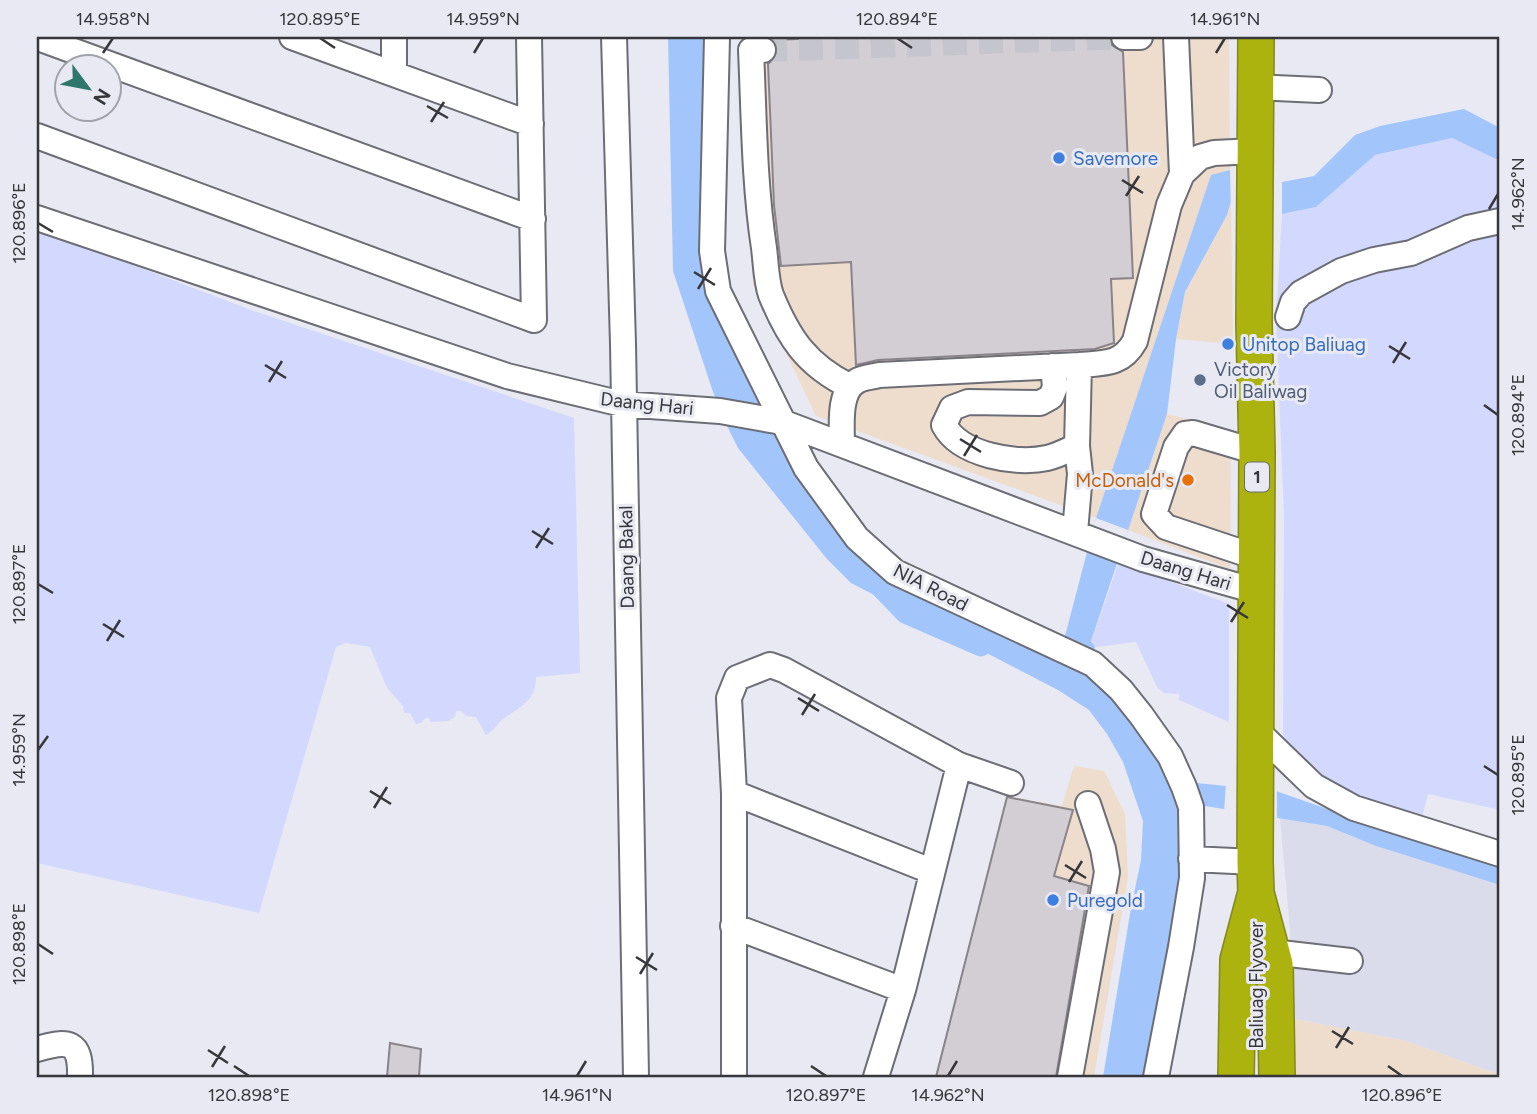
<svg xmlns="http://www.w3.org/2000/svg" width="1537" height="1114" font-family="Figtree,sans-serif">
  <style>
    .commercial { fill: #edc }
    .built { fill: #dadcec }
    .green { fill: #d3d8fe }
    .water { fill: #a2c6fc }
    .pier { fill: #e8e9f2 }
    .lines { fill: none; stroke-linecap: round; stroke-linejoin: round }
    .canal { stroke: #a2c6fc; stroke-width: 19 }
    .building { fill: #d3cdd4; stroke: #89838a; stroke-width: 2 }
    .minor-tunnel { stroke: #c5c5cd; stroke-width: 24; stroke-dasharray: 24 12; stroke-linecap: butt }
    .minor-casing { stroke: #6c6d75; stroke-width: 28 }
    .highway-casing { stroke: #83881e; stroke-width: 38 }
    .minor { stroke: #fff; stroke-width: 24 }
    .highway { stroke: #acb30e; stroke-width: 35 }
    .ticks { fill: none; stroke: #37373b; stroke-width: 2.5 }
    .shop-dot { fill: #3f7fe0; stroke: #e8e9f2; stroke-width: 2.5 }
    .service-dot { fill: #5c6f8a; stroke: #e8e9f2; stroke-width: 2.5 }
    .food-dot { fill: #e8710a; stroke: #e8e9f2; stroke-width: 2.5 }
    .labels { text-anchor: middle; stroke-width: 6; stroke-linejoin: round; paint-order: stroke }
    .shield { fill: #e8e9f2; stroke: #6c6c72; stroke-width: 2 }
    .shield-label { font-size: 18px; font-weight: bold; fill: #37373b }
    .shop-label { font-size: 19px; fill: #366cbe; stroke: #e8e9f2; text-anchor: start }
    .service-label { font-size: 19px; fill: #4e5e75; stroke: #e8e9f2; text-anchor: start }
    .street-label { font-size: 19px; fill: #37373b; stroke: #e8e9f2 }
    .food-label { font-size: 19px; fill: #c56008; stroke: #e8e9f2; text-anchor: end }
    .neatline { fill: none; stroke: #37373b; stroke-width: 2.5 }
    .ticks-label { font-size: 18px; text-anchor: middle; fill: #37373b }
  </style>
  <rect width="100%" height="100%" fill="#e8e9f2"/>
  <!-- commercial -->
  <path class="commercial" d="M775,37H1229L1230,170L1211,176L1096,518L816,416L753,284L741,38Z
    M1231,201L1233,344L1176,339L1185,292L1227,215Z
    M1167,414L1231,431L1230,569L1128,530Z
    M1074,766L1104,771L1125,814L1128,877L1094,1077H936L1007,796L1062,806Z
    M1291,1018L1407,1041L1500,1075V1077H1289Z"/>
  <!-- built -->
  <path class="built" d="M1280,818L1327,826L1376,846L1500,885V1075L1407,1041L1291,1018L1290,930Z"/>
  <!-- green -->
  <path class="green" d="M1452,138L1500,161V810L1428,794L1421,821L1323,780L1293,750L1283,735L1284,515L1276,319L1282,214L1316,207L1375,155Z
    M37,232L88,248L251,310L574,418L580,673L536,677C536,702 519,707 502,720C496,725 493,732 486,735L476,717L466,716L461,711H456L455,717L448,721L430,722L429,718H425L421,723L416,724L410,713H404L403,706L387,688L370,647L346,643L336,647L259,913L37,863Z
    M1119,562L1229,604V722L1179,700V694L1164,693L1157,687L1136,642L1095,647L1091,642Z"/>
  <!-- water -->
  <path class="water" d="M668,37H709L708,238L837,531L1060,655L1096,518L1211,175L1230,170L1282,182L1314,176L1355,135L1380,126L1464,109L1500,128V161L1452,138L1375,155L1316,207L1282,214L1231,201L1227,215L1185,292L1176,339L1167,414L1091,641L1095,647L1087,673L1116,693L1151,744L1166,780L1276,791L1347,816L1500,862V885L1376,846L1327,826L1175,801L1180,814L1186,844L1152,1077H1103L1131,908L1141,860L1143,821L1123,762L1107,734L1089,710L1058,690L851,583L827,559L738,448L723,418L712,389L673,271Z"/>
  <!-- pier -->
  <path class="pier" d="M1230,170H1246L1282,178V217L1233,205L1231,215Z
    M1096,518L1128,530L1119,562L1087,550Z
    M1226,783L1277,788V821L1224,812Z"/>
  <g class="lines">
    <!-- canal -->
    <path class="canal" d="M879,587L905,614L981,647"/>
  </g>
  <!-- building -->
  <path class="building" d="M840,37H1109L1112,45L1123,52L1133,278L1111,279L1114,343L1095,349L878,360L856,365L851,262L781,266L774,205L768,64L775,58L778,51L774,40Z
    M1007,797L1073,810L1054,876L1089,886L1056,1077H936Z
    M390,1043L421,1049L419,1077H387Z"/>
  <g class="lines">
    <!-- minor-tunnel -->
    <path class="minor-tunnel" d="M763,50L1124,37"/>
    <defs>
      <path id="minor" d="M292,37L531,124
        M394,37V74
        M614,37L623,344L636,1077
        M717,37L712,251L718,291L806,468L857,538L895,572L1093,664L1121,690L1141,715L1170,756L1184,787L1191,807L1192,878L1181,947L1156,1077
        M1124,37H1140
        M1176,37L1182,174
        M41,39L533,219
        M763,50H751C754,116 754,182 764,248C766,263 766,281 771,295C789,339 807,365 849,386
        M1256,87L1319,90
        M37,136L534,320L529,37
        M37,218L507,376L622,404L720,411L782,422L1143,559L1256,591
        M1288,317L1293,302L1301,293L1341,271L1374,260L1411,253L1468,228L1500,221
        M1053,366L1055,387L1051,397L1040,403L968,402L952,408L944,425C960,455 1016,465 1047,458C1057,456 1068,450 1077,446
        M842,444C842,426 838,391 857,381C863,377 872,377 879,375L1079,365C1104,363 1122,365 1135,341L1169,205L1182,174L1200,157L1214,153L1255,151
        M1075,532L1080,474L1077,446L1079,365
        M1256,557L1166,527L1154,514L1176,447L1185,434L1193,433L1257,452
        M1257,731L1314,786L1354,808L1500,854
        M734,793L931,871
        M1191,859L1255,862
        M733,926L903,990
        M1272,952L1350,961
        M37,1049C68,1040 81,1040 80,1077
        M734,1077V793L729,698L737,678L770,665L784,670L959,765L1011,783
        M876,1077L903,990L959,765
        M1070,1077L1107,872L1103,849L1088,804"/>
      <path id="highway" d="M1256,37L1254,323L1257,452L1255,862L1256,893L1275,964L1277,1077
        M1236,1077L1238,960L1255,896"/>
    </defs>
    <!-- minor casing -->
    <use href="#minor" class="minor-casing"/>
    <!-- highway casing -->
    <use href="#highway" class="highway-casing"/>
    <!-- minor -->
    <use href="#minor" class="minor"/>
    <!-- highway -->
    <use href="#highway" class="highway"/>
  </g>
  <!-- ticks -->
  <path class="ticks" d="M320,38L335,48M897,38L912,48M103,53L113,38M474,53L483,38M1216,53L1225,38M427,106L448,118M431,122L444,102M1122,180L1143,193M1126,196L1139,176M1489,209L1498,194M38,223L53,232M694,272L715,285M698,289L711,268M1389,346L1410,359M1393,363L1406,342M265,365L286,378M269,382L282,361M1484,405L1498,415M960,439L981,452M964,456L977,435M532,531L553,544M536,548L549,528M38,584L53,593M1227,605L1248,618M1231,622L1244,602M103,624L124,637M107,641L120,620M798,698L819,711M802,715L815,694M38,750L48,736M1484,766L1498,775M370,791L391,804M374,808L387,787M1065,865L1086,878M1069,882L1082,861M38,944L53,954M636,957L657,970M640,974L653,953M1332,1031L1353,1044M1336,1048L1349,1027M208,1050L228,1063M234,1066L249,1076M811,1066L826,1076M1388,1066L1402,1076M212,1067L225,1046M577,1076L586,1061M948,1076L957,1061"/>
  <!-- markers -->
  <g class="shop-dot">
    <circle cx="1059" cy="158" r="7"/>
    <circle cx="1228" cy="344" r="7"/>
    <circle cx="1053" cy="900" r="7"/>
  </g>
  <circle class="service-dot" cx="1200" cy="380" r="7"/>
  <circle class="food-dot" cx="1188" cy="480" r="7"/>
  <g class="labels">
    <!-- shield labels -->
    <rect class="shield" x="1245" y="462.5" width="24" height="29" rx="5"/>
    <g class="shield-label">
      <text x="1257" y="483">1</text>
    </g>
    <!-- shop labels -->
    <g class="shop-label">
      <text x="1073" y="165">Savemore</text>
      <text x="1242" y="351">Unitop Baliuag</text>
      <text x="1067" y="907">Puregold</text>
    </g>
    <!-- service labels -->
    <g class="service-label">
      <text x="1214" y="376">Victory<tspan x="1214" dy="22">Oil Baliwag</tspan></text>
    </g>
    <!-- street labels -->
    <g class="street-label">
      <text transform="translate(647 403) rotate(6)" y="7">Daang Hari</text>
      <text transform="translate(626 557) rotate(-91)" y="7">Daang Bakal</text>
      <text transform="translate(1186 570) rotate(17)" y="7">Daang Hari</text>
      <text transform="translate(931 587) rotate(27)" y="7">NIA Road</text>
      <text transform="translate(1256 985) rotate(-90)" y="7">Baliuag Flyover</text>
    </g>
    <!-- food labels -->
    <g class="food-label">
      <text x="1174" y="487">McDonald's</text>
    </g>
  </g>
  <!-- border -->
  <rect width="1537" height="1114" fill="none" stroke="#e8e9f2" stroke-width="77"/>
  <!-- north arrow -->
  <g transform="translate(88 88) rotate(122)"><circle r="33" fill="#e8e9f2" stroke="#a1a2a9" stroke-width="2"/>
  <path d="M0-5L12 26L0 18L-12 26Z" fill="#2f766c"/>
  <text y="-10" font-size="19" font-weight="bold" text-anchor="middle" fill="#37373b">N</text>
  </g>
  <rect x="38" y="38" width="1460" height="1038" class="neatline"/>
  <g class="ticks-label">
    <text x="113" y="25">14.958°N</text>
    <text x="320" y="25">120.895°E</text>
    <text x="483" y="25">14.959°N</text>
    <text x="897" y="25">120.894°E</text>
    <text x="1225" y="25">14.961°N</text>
    <text transform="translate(1518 194) rotate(-90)" y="6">14.962°N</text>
    <text transform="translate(19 223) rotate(-90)" y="6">120.896°E</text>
    <text transform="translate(1518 415) rotate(-90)" y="6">120.894°E</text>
    <text transform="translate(19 584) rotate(-90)" y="6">120.897°E</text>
    <text transform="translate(19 750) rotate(-90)" y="6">14.959°N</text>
    <text transform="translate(1518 775) rotate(-90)" y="6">120.895°E</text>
    <text transform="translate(19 944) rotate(-90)" y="6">120.898°E</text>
    <text x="249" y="1101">120.898°E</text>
    <text x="577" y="1101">14.961°N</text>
    <text x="826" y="1101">120.897°E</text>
    <text x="948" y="1101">14.962°N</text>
    <text x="1402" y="1101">120.896°E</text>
  </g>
</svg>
